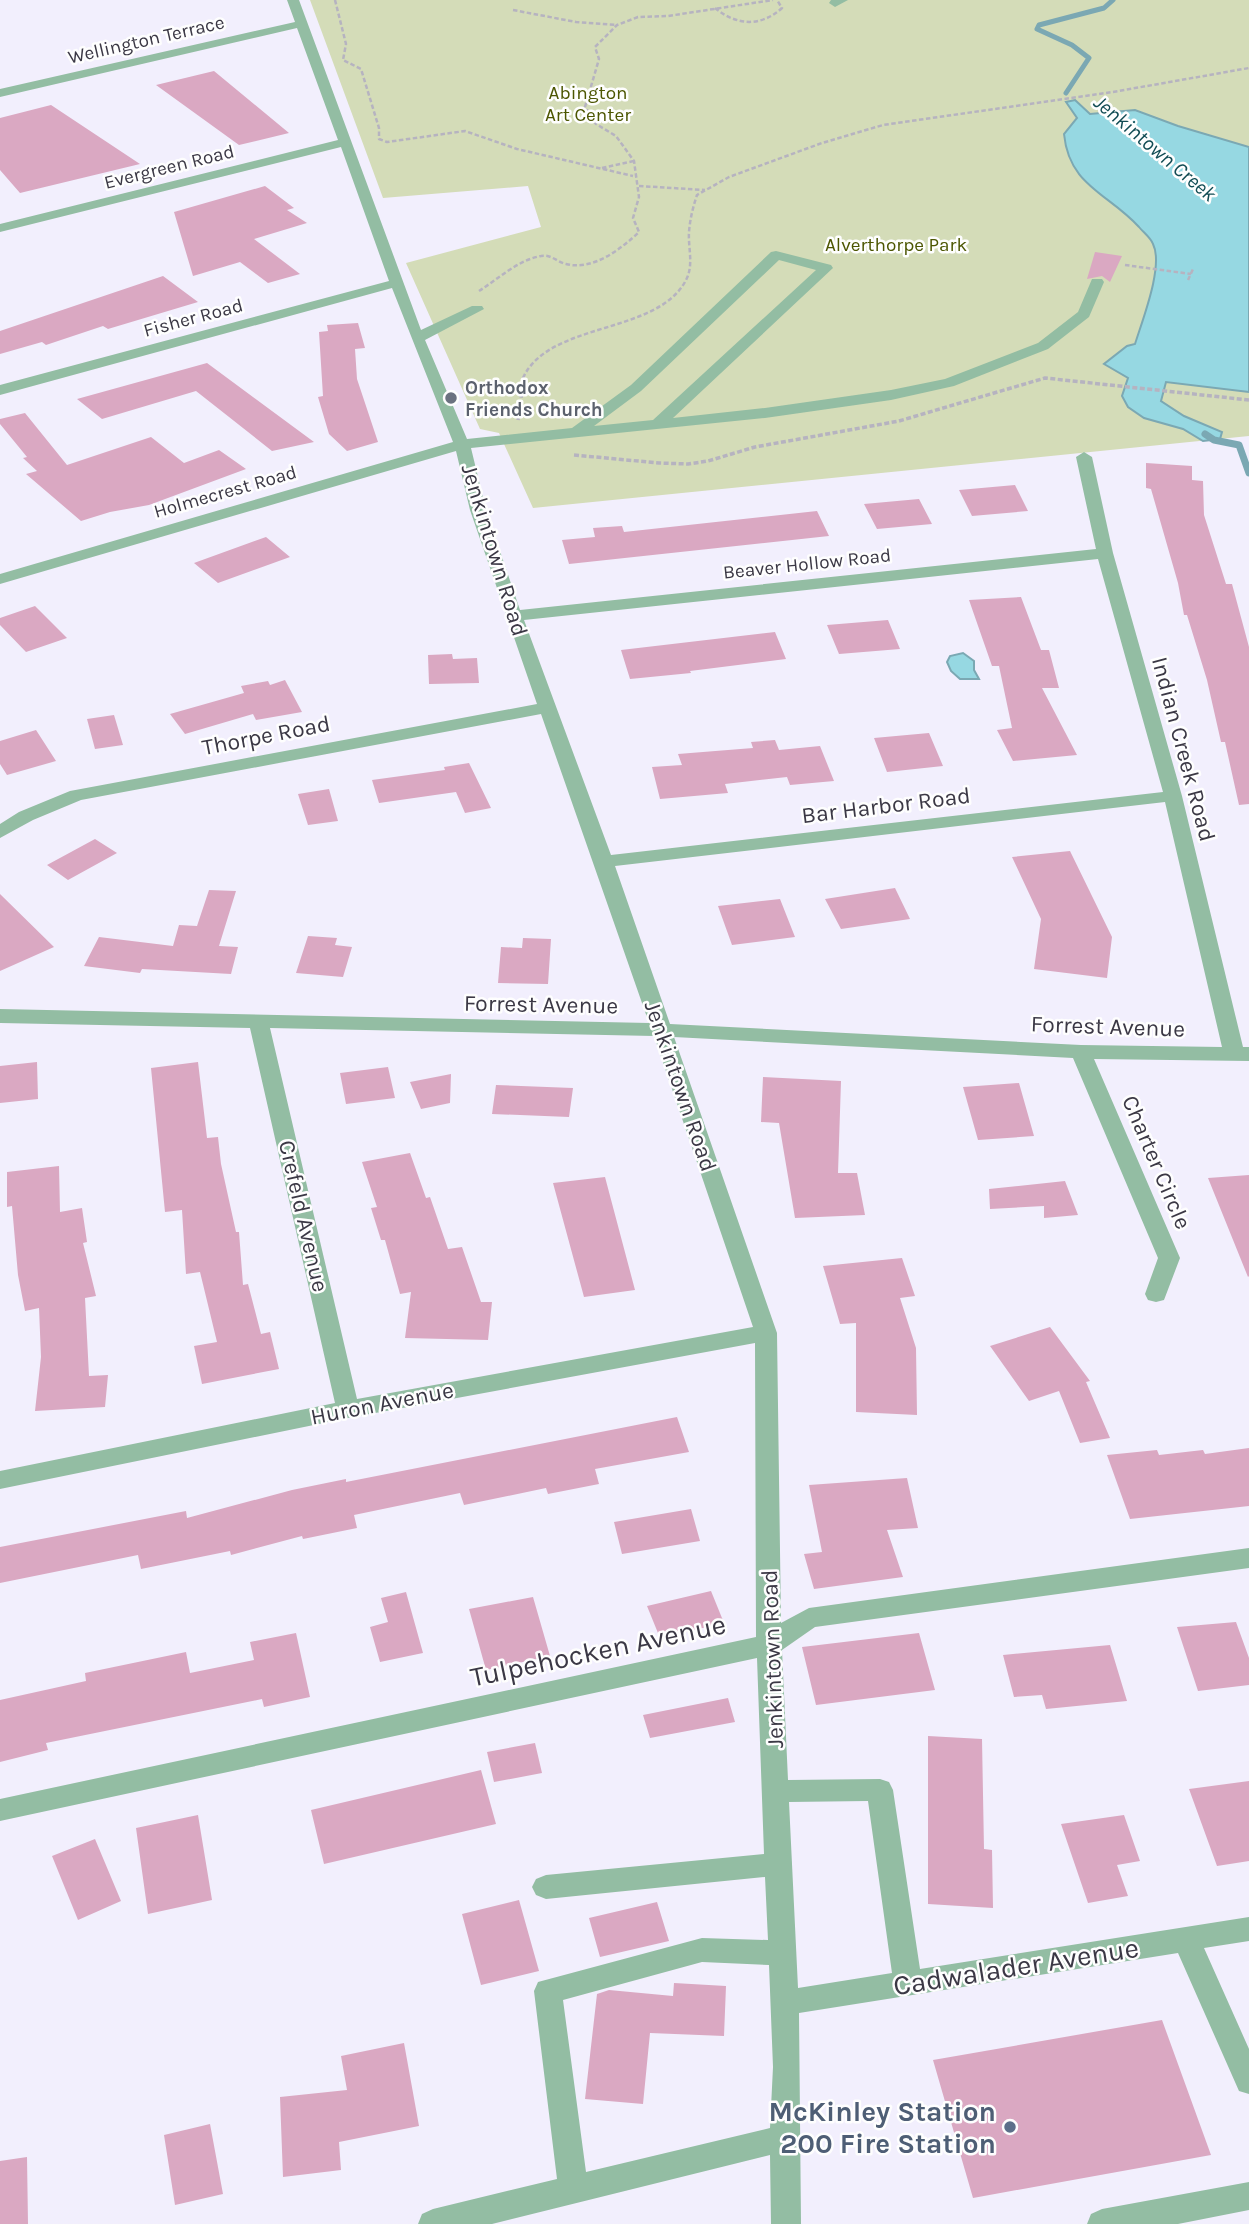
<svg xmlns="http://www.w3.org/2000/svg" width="1249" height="2224" font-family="Karla,sans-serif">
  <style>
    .green { fill: #d4dcb8 }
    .water { fill: #96d8e2; stroke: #7ba8b3; stroke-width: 2 }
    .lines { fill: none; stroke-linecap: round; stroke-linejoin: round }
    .stream-far1 { stroke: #7ba8b3; stroke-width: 5 }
    .stream { stroke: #7ba8b3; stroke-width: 7 }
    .building { fill: #daa8c2 }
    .path-far1 { stroke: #b6b3c0; stroke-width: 2.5; stroke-dasharray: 4.5 2.5; stroke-linecap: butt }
    .path { stroke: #b6b3c0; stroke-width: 3.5; stroke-dasharray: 5 2.5; stroke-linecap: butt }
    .minor { fill: #93bda3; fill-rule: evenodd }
    .worship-dot { fill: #6b7280; stroke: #fefefe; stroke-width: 2.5 }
    .service-dot { fill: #5c6f8a; stroke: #fefefe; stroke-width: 2.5 }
    .labels { text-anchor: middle; stroke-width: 5; stroke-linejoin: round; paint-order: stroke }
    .far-street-label { font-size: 19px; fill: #3b3845; stroke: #fefefe }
    .far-park-label { font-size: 19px; fill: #4c5602; stroke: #fefefe }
    .far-worship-label { font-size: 19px; font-weight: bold; fill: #5b616d; stroke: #fefefe; text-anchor: start }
    .far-water-label { font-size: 21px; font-style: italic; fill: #114c54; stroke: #fefefe }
    .street-label { font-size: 23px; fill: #3b3845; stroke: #fefefe }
    .near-street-label { font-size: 28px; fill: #3b3845; stroke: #fefefe }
    .near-service-label { font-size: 28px; font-weight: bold; fill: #4e5e75; stroke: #fefefe; text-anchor: end }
  </style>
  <rect width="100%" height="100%" fill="#f2effd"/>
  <!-- green -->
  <path class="green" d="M310,0H1249V436L533,508L499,433L480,429L406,263L541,227L528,186L383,198Z"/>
  <!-- water -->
  <path class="water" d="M1075,100L1090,114L1135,110L1178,126L1249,147V392L1166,382L1161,401L1184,416L1222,432L1220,439L1203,441L1183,429L1144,418L1128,407L1122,396L1128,378L1104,364L1127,346L1135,344C1142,321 1164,266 1153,244C1151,238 1143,232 1139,227C1108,193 1069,186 1064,134L1077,118L1066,102Z
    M963,653L974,661V670L979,679H960L951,671L947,662L950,656Z"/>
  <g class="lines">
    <!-- stream-far1 -->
    <path class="stream-far1" d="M1066,93L1089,58L1072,45L1037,29L1039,25L1104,8L1113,0"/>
    <!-- stream -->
    <path class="stream" d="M1205,434L1214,440L1239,445L1249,473"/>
  </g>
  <!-- building -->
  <path class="building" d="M214,71L289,133L239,145L156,85Z
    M51,105L140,164L20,193L0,170V118Z
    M265,186L294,208L287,210L307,223L254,239L300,274L268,283L240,262L193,276L174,212Z
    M1095,252L1122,256L1110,282L1102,276L1087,279Z
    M163,276L198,302L108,329L103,326L46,345L42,342L0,354V331Z
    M358,323L365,348L355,349L357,379L378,442L347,451L329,434L318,397L323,396L319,332L328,331L327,325Z
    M207,363L314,442L272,451L196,391L102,419L77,399Z
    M25,413L67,465L151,437L184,463L219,450L246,469L149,505L110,512L81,521L26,474L37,471L23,458L27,457L0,424V419Z
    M1146,463L1192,466V480L1203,481L1204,515L1226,584H1232L1249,647V804L1239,805L1225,742H1221L1207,680L1187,615H1184L1178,583L1151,489L1146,488Z
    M1015,485L1028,511L972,516L959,490Z
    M919,499L932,524L877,529L864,504Z
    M817,511L829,536L569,564L562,540L595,537L593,528L622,526L624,532Z
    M266,537L290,557L218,583L194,563Z
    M1021,597L1041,650H1049L1059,688H1042L1077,755L1013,761L997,730L1012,728L999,666H992L969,600Z
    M35,606L67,638L26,652L0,625V618Z
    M888,620L900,649L839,654L827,625Z
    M775,632L786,659L690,671L691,673L630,679L621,650Z
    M452,654L453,659L477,658L479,683L429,684L428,655Z
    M285,680L302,712L256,720L253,714L185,734L170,714L244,693L241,686L268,681L270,685Z
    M114,715L123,745L95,749L87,719Z
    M36,730L56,761L7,775L0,764V741Z
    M929,733L943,766L887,772L874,738Z
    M775,740L779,750L820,746L834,781L790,785L787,777L725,784L728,793L660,799L652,767L682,765L678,754L753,748L751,742Z
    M469,763L491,808L465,813L456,792L379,803L372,780L445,770L444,767Z
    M329,789L338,821L308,825L298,794Z
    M95,839L117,853L68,880L47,865Z
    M1070,851L1112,937L1107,978L1034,969L1041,919L1012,857Z
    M895,888L910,919L841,929L825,899Z
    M209,890L236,891L219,946L238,947L231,974L142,969L140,973L84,966L99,937L173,946L179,925L197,926Z
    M0,894L54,947L0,971Z
    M780,899L795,937L732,945L718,906Z
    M308,936L337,938L335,945L352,947L343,977L296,973Z
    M523,938L551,939L548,984L498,983L501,947L522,948Z
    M37,1062L38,1099L0,1103V1066Z
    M198,1062L207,1138L218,1137L221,1164L236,1232H239L243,1285L248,1284L261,1334L270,1332L279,1369L202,1384L194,1346L217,1342L200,1272L186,1274L182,1210L165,1212L151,1068Z
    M388,1067L395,1098L346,1104L340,1073Z
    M451,1074L450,1103L421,1109L410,1082Z
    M763,1077L841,1081L838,1173H857L865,1215L795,1218L779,1123L761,1122Z
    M1019,1083L1034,1136L978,1140L963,1087Z
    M496,1085L573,1088L569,1117L492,1114Z
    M410,1153L426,1198L430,1197L448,1249L462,1247L481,1302H492L488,1340L405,1338L411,1292L400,1294L385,1240H381L371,1208L377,1207L362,1162Z
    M59,1166L60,1212L82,1208L87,1242L83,1243L96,1296L85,1298L89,1376L108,1375L105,1407L35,1411L41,1357L39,1308L25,1311L18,1275L12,1206L7,1207V1172Z
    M1249,1175V1276L1248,1277L1208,1178Z
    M605,1177L635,1290L584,1297L553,1183Z
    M1065,1181L1078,1215L1044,1218V1206L990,1209L989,1189Z
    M902,1258L915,1296L900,1298L916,1348L917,1415L856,1412V1323L840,1324L823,1266Z
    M1050,1327L1090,1381L1086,1382L1110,1438L1080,1443L1059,1391L1029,1401L990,1346Z
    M677,1417L689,1452L595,1469L599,1484L548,1494L546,1488L464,1505L460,1493L354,1515L357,1528L303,1539L302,1536L231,1555L230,1551L141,1569L138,1555L0,1583V1547L186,1511L187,1518L292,1490L346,1479V1482Z
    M1249,1448V1506L1130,1519L1107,1455L1157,1450L1159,1455L1203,1450L1205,1454Z
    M907,1478L918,1528L887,1530L903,1577L814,1589L804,1554L822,1552L809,1485Z
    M691,1509L700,1541L622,1554L614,1522Z
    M711,1591L724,1623L660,1638L647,1606Z
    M406,1592L423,1653L380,1662L370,1627L388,1622L381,1598Z
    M533,1597L550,1656L486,1670L469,1609Z
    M1236,1622L1249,1658V1685L1198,1691L1177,1627Z
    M296,1633L310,1697L264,1707L262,1699L46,1743L48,1750L0,1762V1700L86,1681L85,1673L186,1652L190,1673L254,1660L250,1642Z
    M919,1633L935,1690L816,1705L802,1647Z
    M1110,1645L1127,1701L1046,1709L1042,1695L1014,1697L1003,1655Z
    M728,1698L735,1722L650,1738L643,1715Z
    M928,1736L982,1739L984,1849L992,1850L993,1908L928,1904Z
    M535,1743L542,1773L494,1782L487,1752Z
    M481,1770L496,1824L324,1864L311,1810Z
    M1249,1781V1861L1217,1866L1189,1789Z
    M198,1815L212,1900L148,1914L136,1828Z
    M1124,1815L1140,1861L1117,1865L1128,1896L1088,1903L1061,1824Z
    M95,1839L121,1901L78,1920L52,1856Z
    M519,1900L539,1971L481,1985L462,1914Z
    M657,1902L669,1941L600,1957L589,1918Z
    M674,1983L726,1986L724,2036L650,2033L643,2104L585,2099L597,1994L609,1990L673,1996Z
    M1162,2020L1211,2155L973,2198L933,2060Z
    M404,2043L419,2126L339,2142L341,2170L283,2177L280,2097L347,2090L341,2056Z
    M210,2124L223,2194L175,2205L164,2135Z
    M27,2157L28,2224H0V2161Z"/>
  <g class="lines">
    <!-- path-far1 -->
    <path class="path-far1" d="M335,0L346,44L343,60L361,69L379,128V139L387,142L465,131L517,149L633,176
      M715,8C737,26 761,27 782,8L777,0
      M513,10L576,22L617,25
      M602,168L634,161
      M639,186L705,190
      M1125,265L1191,274
      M1188,280L1193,269
      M479,291C498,279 518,260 541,256C551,254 557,262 566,264C593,271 621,249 639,232L633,218L639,197L634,161L616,136L596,124L585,107L599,59L595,47L617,25L638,17L668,16L773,0
      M523,378C549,321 658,335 686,280C694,265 688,248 689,232C690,219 693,207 697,195L729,177L822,143L883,125L1113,92L1249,68"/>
    <!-- path -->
    <path class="path" d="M518,420L524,376
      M574,455L659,463L688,464L708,461L755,447L899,421L1045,378L1249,400"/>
    <!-- minor -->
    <path class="minor" d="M287,0H299L421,330L472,306H482L484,309L425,340L467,439L572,428L631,385L771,252L776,251L831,265L833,268L673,418L765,408L891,390L945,379L1038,343L1078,312L1092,279H1102L1104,282L1089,317L1048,349L954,386L891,400L765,418L471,448L486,510L520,610L1096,549L1076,457L1084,452L1092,457L1113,553L1182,796L1243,1047H1249V1061L1094,1059L1180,1258L1164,1300L1156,1302L1148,1300L1145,1294L1158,1258L1073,1058L674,1037L777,1333L781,1623L809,1608L1249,1548V1568L815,1627L782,1650L788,1780L880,1779L889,1782L893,1790L920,1969L1249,1917V1941L1204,1948L1249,2049V2094L1239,2091L1178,1953L799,2013L801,2224H771L770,2155L492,2224H418L422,2214L433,2209L557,2179L534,1991L538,1982L702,1938L768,1940L765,1877L546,1899L536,1895L532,1887L536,1879L546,1875L764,1854L757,1658L0,1821V1799L756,1637L755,1343L348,1418L0,1489V1471L335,1403L250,1028L0,1023V1009L649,1023L541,714L81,800L33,820L0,838V824L19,812L70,791L537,704L470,510L456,451L0,584V574L453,442L392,288L0,395V385L389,281L341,147L0,232V224L338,140L297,28L0,97V89L295,22ZM779,260L816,270L653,420L594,426L641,391ZM1098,559L1163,792L611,855L524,620ZM1165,802L1222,1047L1081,1045L670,1024L615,866ZM270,1028L654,1036L753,1327L357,1399ZM868,1801L892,1973L798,1988L789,1802ZM702,1962L769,1965L773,2067L770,2128L586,2172L563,2000Z
      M831,0H848L835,7L829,3Z
      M1249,2182V2210L1178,2224H1087L1091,2214L1102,2209Z"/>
  </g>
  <!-- markers -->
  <circle class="worship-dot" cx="451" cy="398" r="7"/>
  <circle class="service-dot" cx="1010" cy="2127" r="7"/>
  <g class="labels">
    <!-- far-street labels -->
    <g class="far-street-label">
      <text transform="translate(146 39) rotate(-13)" y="7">Wellington Terrace</text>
      <text transform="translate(169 166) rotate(-14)" y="7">Evergreen Road</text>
      <text transform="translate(193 317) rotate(-15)" y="7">Fisher Road</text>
      <text transform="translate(225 491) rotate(-16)" y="7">Holmecrest Road</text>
      <text transform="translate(807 563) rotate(-6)" y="7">Beaver Hollow Road</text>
    </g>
    <!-- far-park labels -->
    <g class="far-park-label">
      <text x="588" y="99">Abington<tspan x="588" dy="22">Art Center</tspan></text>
      <text x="896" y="251">Alverthorpe Park</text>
    </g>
    <!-- far-worship labels -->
    <g class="far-worship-label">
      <text x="465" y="394">Orthodox<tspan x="465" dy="22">Friends Church</tspan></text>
    </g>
    <!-- far-water labels -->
    <g class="far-water-label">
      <text transform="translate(1155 148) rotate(40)" y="7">Jenkintown Creek</text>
    </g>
    <!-- street labels -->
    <g class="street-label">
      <text transform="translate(495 550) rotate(73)" y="8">Jenkintown Road</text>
      <text transform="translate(266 735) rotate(-11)" y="8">Thorpe Road</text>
      <text transform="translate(1184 749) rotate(75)" y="8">Indian Creek Road</text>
      <text transform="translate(886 805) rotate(-7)" y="8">Bar Harbor Road</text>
      <text transform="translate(541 1004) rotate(1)" y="8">Forrest Avenue</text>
      <text transform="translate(1108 1026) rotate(2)" y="8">Forrest Avenue</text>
      <text transform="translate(681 1086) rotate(71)" y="8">Jenkintown Road</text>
      <text transform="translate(1157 1162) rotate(67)" y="8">Charter Circle</text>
      <text transform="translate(304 1216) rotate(77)" y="8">Crefeld Avenue</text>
      <text transform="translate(382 1403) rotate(-11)" y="8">Huron Avenue</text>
      <text transform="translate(772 1659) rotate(-92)" y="8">Jenkintown Road</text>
    </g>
    <!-- near-street labels -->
    <g class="near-street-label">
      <text transform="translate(598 1650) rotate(-12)" y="10">Tulpehocken Avenue</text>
      <text transform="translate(1016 1966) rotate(-9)" y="10">Cadwalader Avenue</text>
    </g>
    <!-- near-service labels -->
    <g class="near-service-label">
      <text x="996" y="2121">McKinley Station<tspan x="996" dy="32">200 Fire Station</tspan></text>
    </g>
  </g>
</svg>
